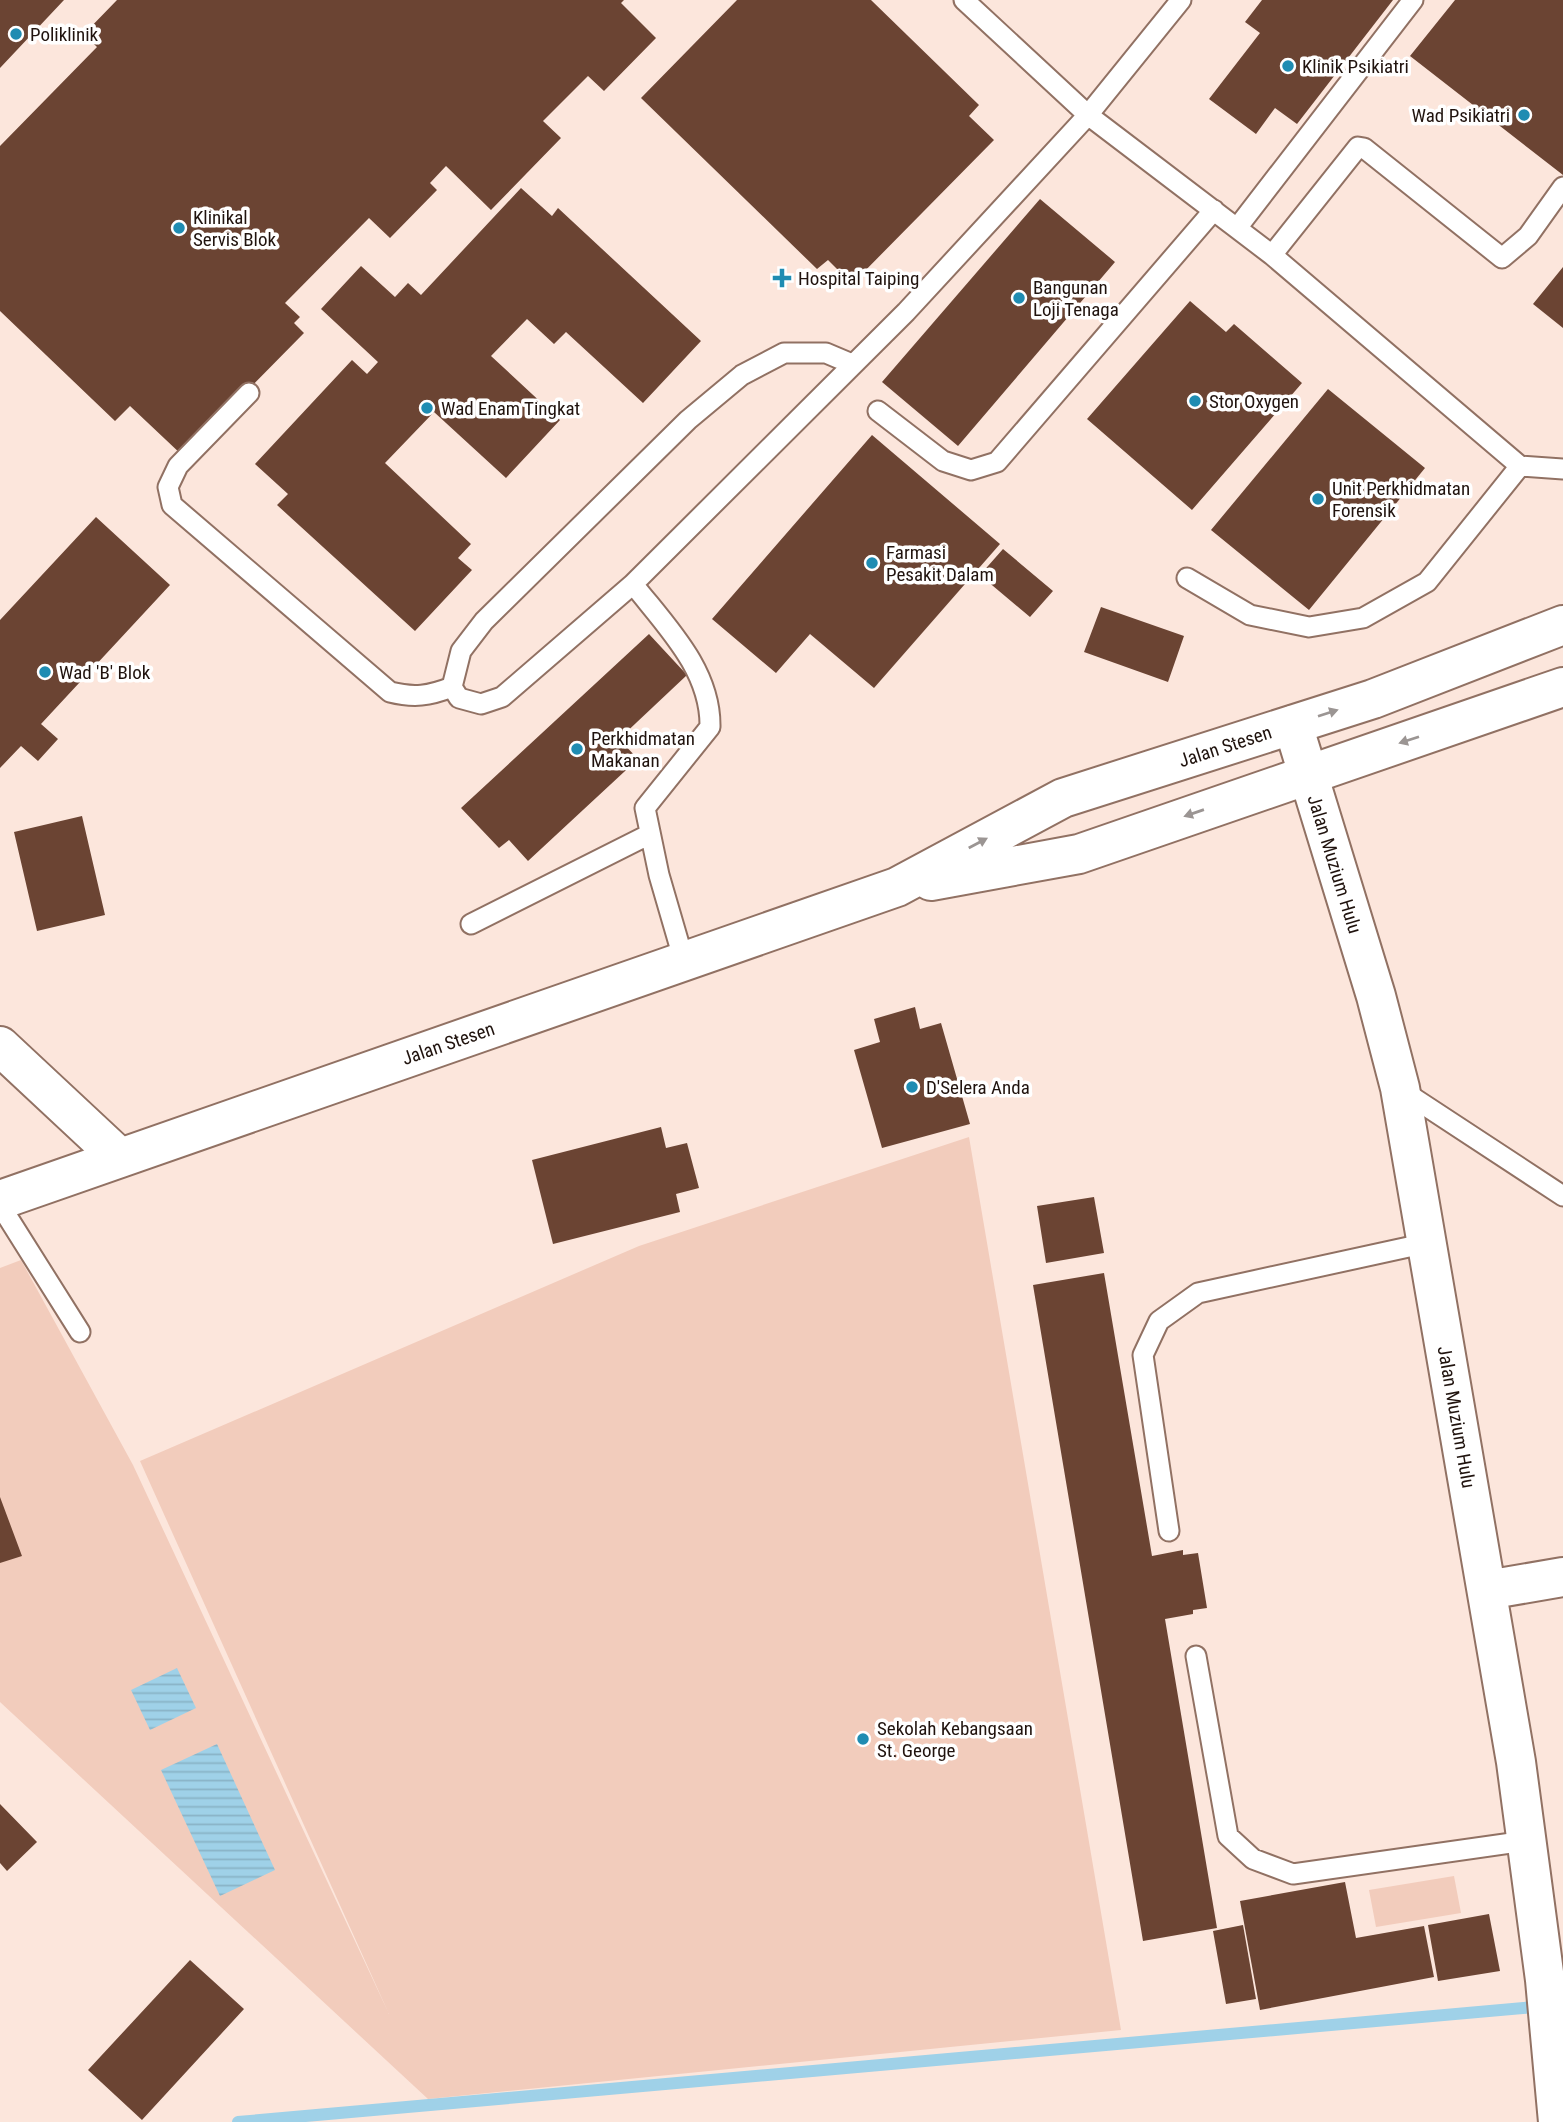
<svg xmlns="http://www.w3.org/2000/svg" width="1563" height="2122" font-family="'Roboto Condensed',sans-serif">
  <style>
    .pitch { fill: #f2ccbc }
    .water { fill: url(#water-rules) }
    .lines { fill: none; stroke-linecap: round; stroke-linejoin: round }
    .stream { stroke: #9fd1e8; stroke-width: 12 }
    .building { fill: #6b4433 }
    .lane-casing { stroke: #917163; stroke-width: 23 }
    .street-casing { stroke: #917163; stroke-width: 42 }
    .secondary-casing { stroke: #917163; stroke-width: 42 }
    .lane { stroke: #fff; stroke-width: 19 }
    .street { stroke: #fff; stroke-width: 38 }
    .secondary { stroke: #fff; stroke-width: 38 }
    .oneway { fill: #9b9593 }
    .poi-dot { fill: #1f8cb2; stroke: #fff; stroke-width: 2.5 }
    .labels { text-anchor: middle; stroke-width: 7; stroke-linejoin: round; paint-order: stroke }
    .poi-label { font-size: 19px; fill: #20130e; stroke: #fff; text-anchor: start }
    .street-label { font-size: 19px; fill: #20130e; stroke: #fff }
  </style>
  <defs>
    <pattern id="water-rules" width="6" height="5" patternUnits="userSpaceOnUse" patternTransform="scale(1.75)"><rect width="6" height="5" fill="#9fd1e8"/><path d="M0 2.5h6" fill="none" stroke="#89b3c6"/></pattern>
  </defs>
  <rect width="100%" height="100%" fill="#fce6dc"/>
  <!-- pitch -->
  <path class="pitch" d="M969,1137L1121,2030L428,2099L0,1702V1268L21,1260L133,1465L389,2014L140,1461L639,1246Z
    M1454,1876L1461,1913L1376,1927L1369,1890Z"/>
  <!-- water -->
  <path class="water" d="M177,1668L196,1708L150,1730L131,1690Z
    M217,1744L275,1870L220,1896L161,1770Z"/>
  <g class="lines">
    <!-- stream -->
    <path class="stream" d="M238,2122L1545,2006"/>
  </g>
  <!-- building -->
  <path class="building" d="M0,0H64L0,68Z
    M117,0H624L621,3L656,38L604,91L588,76L543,121L561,138L491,210L446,166L430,183L437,190L390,238L369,218L285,303L300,317L294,323L304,333L183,456L130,406L115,421L0,311V146L97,47L84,34Z
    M737,0H871L979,105L969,116L994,140L852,284L828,260L817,269L641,98Z
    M1262,0H1393L1297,124L1275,108L1256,134L1209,99L1260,33L1245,22Z
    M1455,0H1563V175L1410,56Z
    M521,188L552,216L558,208L701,341L643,403L566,332L554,344L527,319L491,356L560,420L506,478L434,412L385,463L471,544L458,558L472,570L415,631L277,505L288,494L255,464L352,360L367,374L378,362L321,309L361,266L395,297L408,283L421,295Z
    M1040,199L1115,262L958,446L882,382Z
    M1563,267V328L1533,304Z
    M1190,301L1226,332L1234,324L1302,383L1192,510L1087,419Z
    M1328,389L1425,468L1309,610L1211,530Z
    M872,435L1000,544L874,688L810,634L776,673L712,619Z
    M96,517L170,585L41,724L58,739L38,761L21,746L0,768V620Z
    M1003,549L1053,591L1030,617L980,575Z
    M1101,607L1184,636L1168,682L1084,652Z
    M649,634L687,675L619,739L638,759L528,861L509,840L499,848L461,808Z
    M82,816L105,915L37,931L14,832Z
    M915,1007L920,1029L941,1023L970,1124L882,1148L854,1050L880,1042L874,1019Z
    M661,1127L666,1148L687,1143L699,1188L676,1194L680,1212L553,1244L532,1160Z
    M1094,1197L1104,1253L1046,1263L1037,1206Z
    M1104,1273L1152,1556L1183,1550V1555L1198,1553L1207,1608L1193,1610V1614L1165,1619L1217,1928L1143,1941L1033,1285Z
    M0,1497L22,1556L0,1563Z
    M0,1804L37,1842L7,1871L0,1863Z
    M1345,1882L1356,1938L1424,1926L1434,1977L1260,2010L1240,1901Z
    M1489,1914L1500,1971L1438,1981L1428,1925Z
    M1243,1925L1256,1999L1226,2004L1213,1931Z
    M190,1960L244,2009L142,2120L88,2070Z"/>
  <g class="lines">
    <defs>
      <path id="lane" d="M1181,0L1088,115L1272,255L1520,466L1563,469
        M1237,228L1413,0
        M1272,255L1358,147L1364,148L1502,258L1528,236L1563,187
        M249,393L178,466L168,487L172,505L390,692C414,698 429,696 452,687
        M878,411L943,461L971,470L997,462L1214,210
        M1187,578L1250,615L1309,627L1363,618L1427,582L1520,466
        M633,584L502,697L481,704L459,698L452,687L461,651L484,621L688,420L742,375L784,353H826L852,364
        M471,924L650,834
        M684,961L659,875L645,808L710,727C711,670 666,626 633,584L906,312L1088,115L964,0
        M1400,1089L1563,1196
        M0,1205L80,1332
        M1169,1531L1143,1355L1159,1321L1198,1293L1427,1243
        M1196,1656L1228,1836L1253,1859L1293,1874L1526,1841"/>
      <path id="street" d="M1293,725L1376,996L1400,1088L1516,1762L1545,1980L1558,2122
        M1487,1590L1563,1577"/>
      <path id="secondary" d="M931,881L1079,854L1563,687
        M0,1046L120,1158
        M0,1200L897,887L1063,798L1373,699L1563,625"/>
    </defs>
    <!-- lane casing -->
    <use href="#lane" class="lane-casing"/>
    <!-- street casing -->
    <use href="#street" class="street-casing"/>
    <!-- secondary casing -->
    <use href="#secondary" class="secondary-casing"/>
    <!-- lane -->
    <use href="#lane" class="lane"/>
    <!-- street -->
    <use href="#street" class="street"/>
    <!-- secondary -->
    <use href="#secondary" class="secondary"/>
  </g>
  <!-- one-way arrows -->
  <defs><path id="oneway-solid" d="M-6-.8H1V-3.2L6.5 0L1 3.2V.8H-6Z" transform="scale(1.75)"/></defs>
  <g class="oneway">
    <use href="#oneway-solid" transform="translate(1328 713) rotate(-18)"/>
    <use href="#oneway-solid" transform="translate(1409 740) rotate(162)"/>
    <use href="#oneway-solid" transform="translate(1194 813) rotate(161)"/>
    <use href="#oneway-solid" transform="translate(978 843) rotate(-28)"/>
  </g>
  <!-- markers -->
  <g class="poi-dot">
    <circle cx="16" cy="34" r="7"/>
    <circle cx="1288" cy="66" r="7"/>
    <circle cx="1524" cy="115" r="7"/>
    <circle cx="179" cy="228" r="7"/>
    <path d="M778.5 267.5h7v7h7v7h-7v7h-7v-7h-7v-7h7z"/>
    <circle cx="1019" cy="298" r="7"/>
    <circle cx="1195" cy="401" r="7"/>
    <circle cx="427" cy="408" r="7"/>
    <circle cx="1318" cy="499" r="7"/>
    <circle cx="872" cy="563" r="7"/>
    <circle cx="45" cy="672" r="7"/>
    <circle cx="577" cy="749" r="7"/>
    <circle cx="912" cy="1087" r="7"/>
    <circle cx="863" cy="1739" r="7"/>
  </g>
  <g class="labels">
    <!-- poi labels -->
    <g class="poi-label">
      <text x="30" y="41">Poliklinik</text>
      <text x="1302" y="73">Klinik Psikiatri</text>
      <text x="1510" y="122" text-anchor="end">Wad Psikiatri</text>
      <text x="193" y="224">Klinikal<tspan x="193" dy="22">Servis Blok</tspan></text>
      <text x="798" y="285">Hospital Taiping</text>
      <text x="1033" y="294">Bangunan<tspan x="1033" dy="22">Loji Tenaga</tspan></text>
      <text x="1209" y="408">Stor Oxygen</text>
      <text x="441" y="415">Wad Enam Tingkat</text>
      <text x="1332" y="495">Unit Perkhidmatan<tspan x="1332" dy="22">Forensik</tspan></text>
      <text x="886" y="559">Farmasi<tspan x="886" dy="22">Pesakit Dalam</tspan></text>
      <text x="59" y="679">Wad 'B' Blok</text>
      <text x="591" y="745">Perkhidmatan<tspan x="591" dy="22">Makanan</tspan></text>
      <text x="926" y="1094">D'Selera Anda</text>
      <text x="877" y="1735">Sekolah Kebangsaan<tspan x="877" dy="22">St. George</tspan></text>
    </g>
    <!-- street labels -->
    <g class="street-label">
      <text transform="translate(1225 746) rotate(-18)" y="7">Jalan Stesen</text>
      <text transform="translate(1335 864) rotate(73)" y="7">Jalan Muzium Hulu</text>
      <text transform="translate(448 1043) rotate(-19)" y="7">Jalan Stesen</text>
      <text transform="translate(1457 1417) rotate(80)" y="7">Jalan Muzium Hulu</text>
    </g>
  </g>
</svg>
